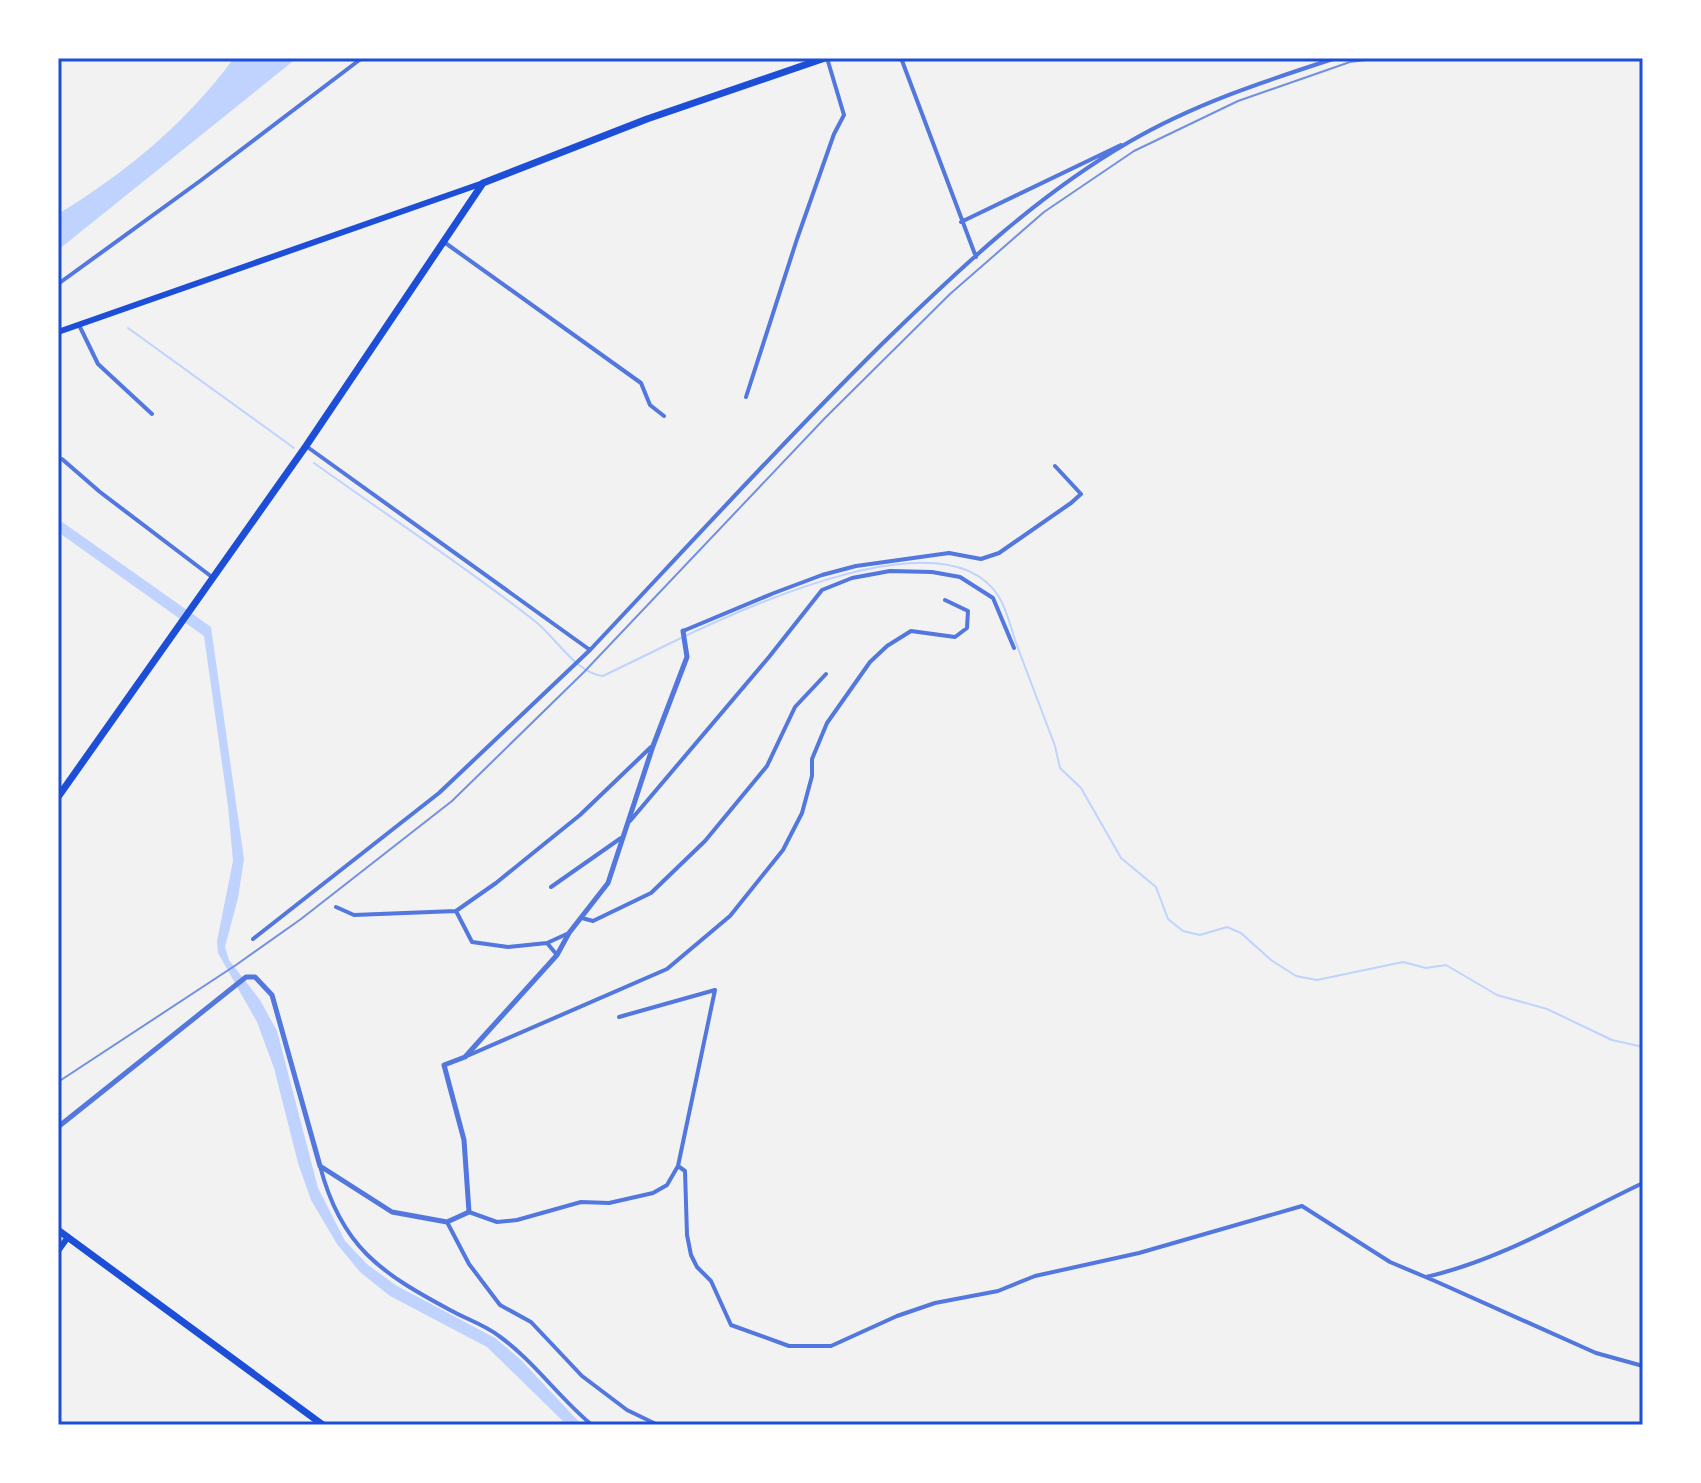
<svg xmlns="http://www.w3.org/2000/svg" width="1701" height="1483" font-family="'Alegreya Sans',sans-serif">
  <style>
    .water { fill: #bfd3fe }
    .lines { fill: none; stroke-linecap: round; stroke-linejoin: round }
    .stream { stroke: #bfd3fe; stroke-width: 2 }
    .minor { stroke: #5277de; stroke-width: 4 }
    .tertiary { stroke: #5277de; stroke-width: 5 }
    .secondary { stroke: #1d4ed8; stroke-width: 6 }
    .primary { stroke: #1d4ed8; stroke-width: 7 }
    .rail { stroke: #7290e2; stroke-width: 2 }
    .neatline { fill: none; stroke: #1d4ed8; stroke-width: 3 }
  </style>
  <rect width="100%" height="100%" fill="#f2f2f2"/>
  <!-- water -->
  <path class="water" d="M234,58H297L58,250V214C126,173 187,122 234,58Z
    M58,519L211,627L244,859L238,898L225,947L229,960L260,1000L277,1031L318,1188L345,1241L368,1265L397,1286L495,1338L520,1359L582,1425H567L487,1347L390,1296L360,1272L337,1244L311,1200L298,1163L274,1068L257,1022L218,953L217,941L233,861L228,806L204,636L58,532Z"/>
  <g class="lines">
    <!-- stream -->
    <path class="stream" d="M128,328L294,448
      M314,463C388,516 465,566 536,622C556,638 576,673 603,676L681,638
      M687,635C752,605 948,514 999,597C1007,610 1011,628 1016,643C1029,677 1042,712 1055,746L1060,768L1081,788L1121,858L1156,887L1168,919L1183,931L1200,935L1227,927L1241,933L1271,960L1296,976L1317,980L1403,962L1426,968L1446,965L1497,995L1547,1009L1612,1040L1643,1047"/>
    <!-- minor -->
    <path class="minor" d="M901,58L976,257
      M961,222L1121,145
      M444,242L641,383L650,405L664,416
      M58,284L200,181L362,58
      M79,325L98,364L152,414
      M746,397L797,239L834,134L844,115L827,58
      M306,446L590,650C687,547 782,443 882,344C958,270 1037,195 1129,142C1194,104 1265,81 1336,58
      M62,459L100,492L212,577
      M683,631L774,593L822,575L856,566L949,553L981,559L999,553L1071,503L1081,494L1055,466
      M630,821L769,657L822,590L852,578L890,571L932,572L960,577L993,598L1014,648
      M551,887L621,838
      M336,907L354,915L456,911L496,883L580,815L651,747
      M456,911L472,942L508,947L547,943
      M582,918L593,921L651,893L705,841L767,766L795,707L826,674
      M253,939L439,793L590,650
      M557,955L547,943L569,933
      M467,1056L667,969L730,916L783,850L802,813L812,776V759L827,723L870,662L887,646L911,631L955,637L967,628L968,611L945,600
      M320,1166C341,1247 381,1273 450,1310C466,1319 485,1325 499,1336C534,1361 559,1398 592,1425
      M678,1166L685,1171L687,1235L691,1255L697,1267L711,1281L731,1325L789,1346H831L897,1316L935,1303L998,1291L1035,1276L1139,1253L1302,1206L1390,1262L1435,1281L1596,1353L1643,1366
      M469,1212L497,1222L517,1220L581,1202L609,1203L653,1193L667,1185L678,1166L715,990L619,1017
      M447,1222L469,1264L500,1305L531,1322L582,1376L627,1410L658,1425
      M1426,1277C1504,1259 1571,1217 1643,1183
      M1005,1424L1006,1425"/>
    <!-- tertiary -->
    <path class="tertiary" d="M58,1127L246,977H255L272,995L320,1166L392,1212L447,1222L469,1212L464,1140L444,1065L465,1057L482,1038L557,955L569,933L608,883L653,746L687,657L683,631"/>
    <!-- secondary -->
    <path class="secondary" d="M58,332L483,183
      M58,1251L68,1237"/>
    <!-- primary -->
    <path class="primary" d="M58,797L306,446L483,183L647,119L825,58
      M58,1230L323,1425"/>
    <!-- rail -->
    <path class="rail" d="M58,1082L236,965L301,919L452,801L584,672L825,418L950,294L1044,212L1134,151L1238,101L1350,62L1381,58"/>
  </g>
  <!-- border -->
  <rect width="1701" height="1483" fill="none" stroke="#ffffff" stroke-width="120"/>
  <rect x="60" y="60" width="1581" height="1363" class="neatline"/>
</svg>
